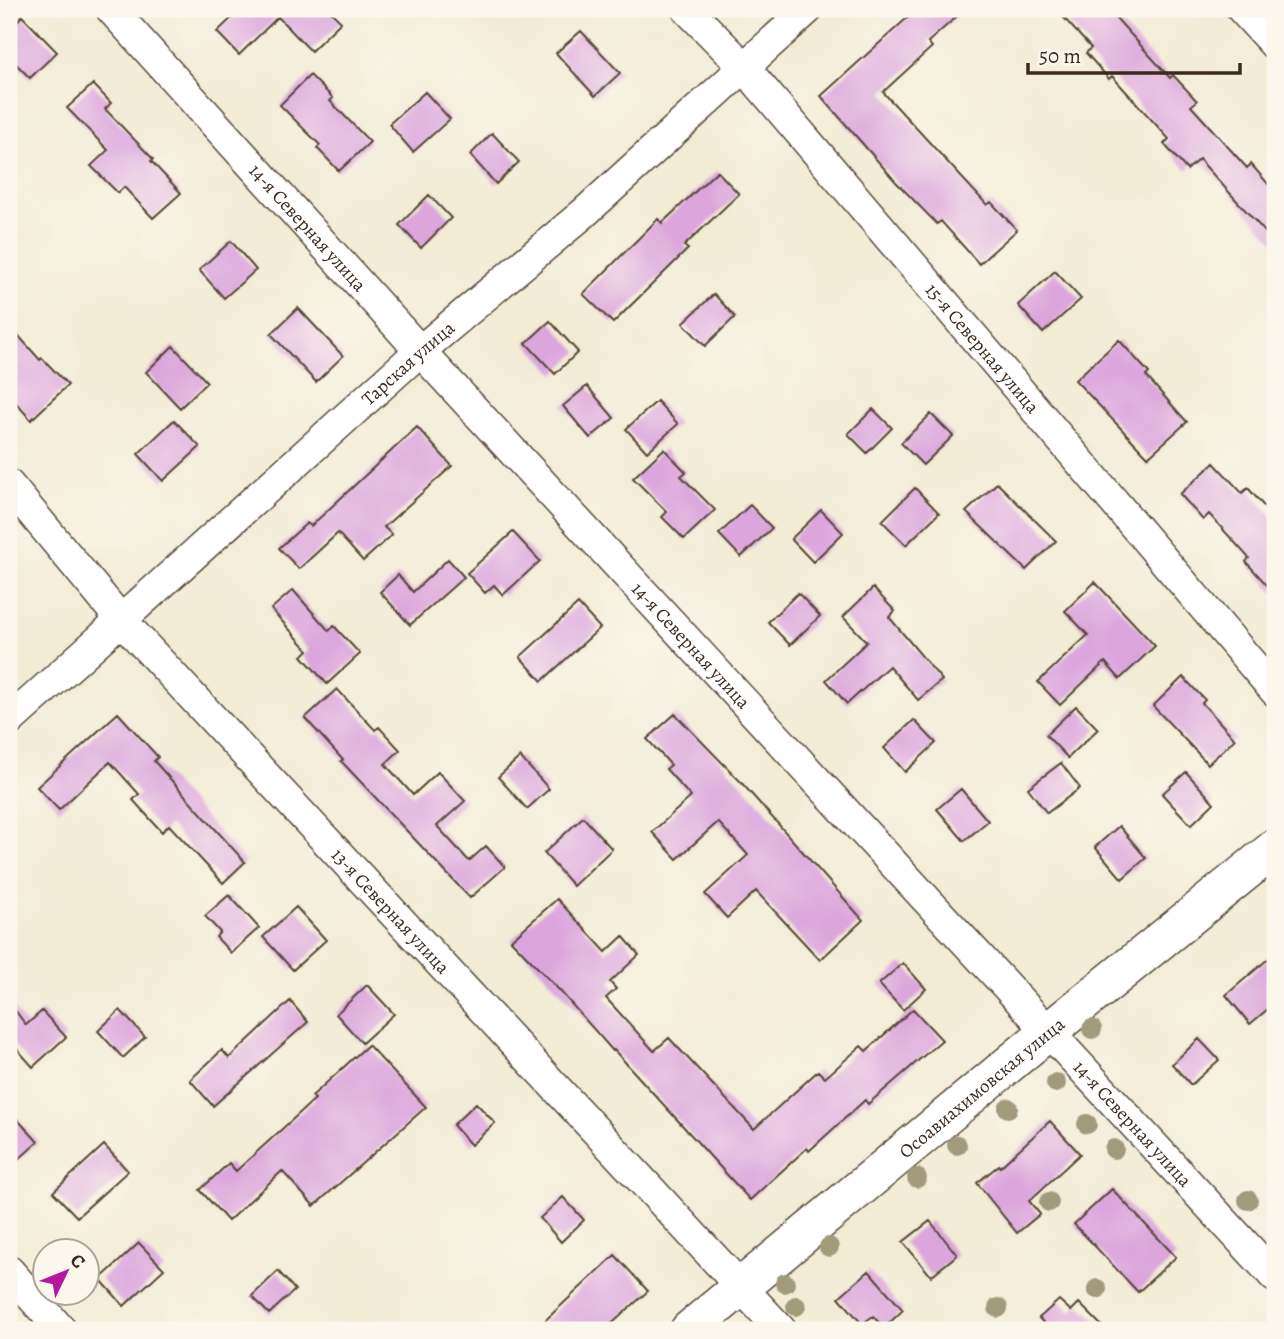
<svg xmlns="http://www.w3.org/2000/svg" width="1284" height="1339" font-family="Alegreya,serif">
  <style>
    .building { fill: #dca6dc }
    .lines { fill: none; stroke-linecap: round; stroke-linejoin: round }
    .minor-casing { stroke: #564739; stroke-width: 33 }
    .tertiary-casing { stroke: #564739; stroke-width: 40 }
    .minor { stroke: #fff; stroke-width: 30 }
    .tertiary { stroke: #fff; stroke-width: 37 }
    .tree { fill: #a19b7c }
    .labels { text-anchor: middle; stroke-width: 5; stroke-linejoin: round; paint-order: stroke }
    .street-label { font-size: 19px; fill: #3b2a1e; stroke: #fbf7ec }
  </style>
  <rect width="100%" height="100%" fill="#fbf7ec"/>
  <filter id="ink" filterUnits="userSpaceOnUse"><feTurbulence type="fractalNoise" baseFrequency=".0143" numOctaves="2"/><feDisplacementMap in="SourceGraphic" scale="14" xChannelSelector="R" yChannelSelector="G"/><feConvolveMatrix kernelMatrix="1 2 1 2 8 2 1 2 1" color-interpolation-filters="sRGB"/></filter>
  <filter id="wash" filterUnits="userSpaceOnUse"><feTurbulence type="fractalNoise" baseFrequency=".00686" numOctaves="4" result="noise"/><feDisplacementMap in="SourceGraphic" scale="28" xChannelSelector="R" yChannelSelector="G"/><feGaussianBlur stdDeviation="1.57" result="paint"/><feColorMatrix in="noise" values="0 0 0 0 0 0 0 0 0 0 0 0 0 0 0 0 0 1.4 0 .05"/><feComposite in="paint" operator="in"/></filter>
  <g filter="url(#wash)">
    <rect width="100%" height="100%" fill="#f2ecd5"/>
    <g id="blocks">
      <!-- building -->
      <path class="building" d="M241,9H328L341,22L311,51L278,17L239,55L217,32Z
        M917,9H965L928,42L932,47L883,92L987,205L991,202L1017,230L979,264L941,221L937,224L896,182L821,96Z
        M1056,9H1108L1170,78L1173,75L1197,101L1191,106L1247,168L1251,164L1275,192V243L1199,159L1187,170L1164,144L1169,139L1112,76L1109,79L1086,53L1091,48Z
        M22,16L57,52L30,78L9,57V30Z
        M581,31L620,73L595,96L556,53Z
        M310,75L333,98L330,101L370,142L339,171L317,148L320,145L280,105Z
        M93,84L111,103L105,109L153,159L151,161L181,193L153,218L124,187L118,193L91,166L108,150L67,108Z
        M425,92L450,119L413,152L389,124Z
        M492,133L519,162L496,184L470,155Z
        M717,171L739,194L684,246L688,249L613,323L583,294L658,219L662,223Z
        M429,195L451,218L421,248L399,225Z
        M231,241L256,270L224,298L199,270Z
        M1055,271L1081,299L1043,333L1018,305Z
        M714,294L735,317L705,346L683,323Z
        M298,308L343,356L316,382L271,334Z
        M550,321L578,352L555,374L526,343Z
        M9,325L40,360L42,358L68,385L31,420L9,395Z
        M1119,340L1149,373L1146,376L1187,422L1148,457L1075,380Z
        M173,346L207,382L180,408L146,372Z
        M587,386L614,418L590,438L563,406Z
        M657,401L678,424L647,452L626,429Z
        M873,409L892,428L867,453L848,434Z
        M931,414L953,436L923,465L901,443Z
        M174,420L200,447L163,481L138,454Z
        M417,427L452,466L384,527L392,535L363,561L338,533L299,569L279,548L307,523L311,526Z
        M664,449L686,472L681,476L715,510L684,539L662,517L667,512L633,478Z
        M1214,463L1242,493L1248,488L1275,519V594L1246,562L1249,558L1209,514L1203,520L1180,494Z
        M997,483L1056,541L1026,570L966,512Z
        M915,488L939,513L906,545L882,521Z
        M750,505L772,528L741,557L719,534Z
        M821,510L843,533L813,562L791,539Z
        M513,532L540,561L503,595L494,585L485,593L467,573Z
        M448,559L464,577L410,625L380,592L398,575L413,592Z
        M1095,582L1155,646L1120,679L1105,662L1060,705L1038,682L1088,635L1065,611Z
        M873,588L895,611L889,617L942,680L918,700L889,666L847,704L826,680L867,642L843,617Z
        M293,590L329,631L334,626L360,654L327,684L302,656L308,650L271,609Z
        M798,593L820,616L790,645L768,622Z
        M578,604L600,628L542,681L520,657Z
        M1183,677L1205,700L1202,703L1235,739L1208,764L1153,706Z
        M337,689L375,730L379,727L400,750L385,764L413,795L438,772L465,801L437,826L469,861L486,846L505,867L470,898L341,761L343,760L305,718Z
        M1076,706L1098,729L1068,758L1046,735Z
        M118,713L158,757L154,761L245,862L223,883L169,825L162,832L133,800L139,794L110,762L59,810L37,787Z
        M675,714L740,781L863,920L820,960L756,891L727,918L705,894L748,855L718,822L677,859L652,832L691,797L666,769L671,765L647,739Z
        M914,720L936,743L905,772L884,748Z
        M520,757L549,789L527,809L498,777Z
        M1061,763L1080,788L1047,813L1028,788Z
        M1186,772L1214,803L1191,825L1162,794Z
        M961,789L988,821L964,841L937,809Z
        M583,817L612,849L573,886L544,853Z
        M1119,826L1146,858L1122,879L1095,847Z
        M229,895L259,928L231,953L216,937L220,932L205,916Z
        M557,899L606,952L623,936L639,955L610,982L616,989L606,998L654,1051L669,1038L754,1129L818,1071L825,1078L861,1046L866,1051L913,1009L942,1040L868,1104L865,1100L809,1151L807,1148L750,1200L614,1050L613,1051L560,991L511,940Z
        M296,907L326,940L293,970L263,937Z
        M1275,953V1003L1250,1024L1226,995Z
        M903,963L926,989L903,1010L879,984Z
        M367,985L394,1014L362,1043L336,1014Z
        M290,1001L308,1022L213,1106L190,1080L222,1050L229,1058Z
        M9,1002L26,1025L42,1011L66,1037L33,1067L9,1040Z
        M120,1010L145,1037L123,1058L98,1031Z
        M1199,1039L1219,1060L1191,1085L1172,1064Z
        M368,1045L426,1107L314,1206L282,1171L228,1221L200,1190L229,1163L236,1171L315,1099L312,1096Z
        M476,1103L495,1123L471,1145L453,1125Z
        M9,1110L38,1142L9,1168Z
        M1050,1121L1080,1154L1029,1201L1040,1214L1017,1233L977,1183L999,1165L1000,1167Z
        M104,1145L128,1171L77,1217L53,1192Z
        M1112,1189L1176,1257L1138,1292L1074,1224Z
        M563,1197L584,1220L561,1242L540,1218Z
        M930,1221L957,1255L931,1276L903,1242Z
        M139,1243L164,1269L124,1306L100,1279Z
        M615,1255L648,1291L605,1330H535Z
        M278,1271L295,1290L269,1314L252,1296Z
        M869,1271L903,1310L884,1328L873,1316L862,1324L839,1297Z
        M1059,1300L1071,1311L1079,1303L1106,1330H1050L1039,1318Z"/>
    </g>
  </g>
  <g filter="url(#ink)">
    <use href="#blocks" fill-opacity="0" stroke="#564739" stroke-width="2"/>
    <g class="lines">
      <defs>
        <g id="minor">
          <path id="s1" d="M111,9L420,351L1275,1277"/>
          <path id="s2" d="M687,9L744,67L1275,691"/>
          <path d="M1242,9L1275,45"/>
          <path id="s3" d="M9,485L121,620L781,1330"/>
          <path id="s4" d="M9,721L420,351L584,213L808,9"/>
          <path d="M9,1271L61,1330"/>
        </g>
        <g id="tertiary">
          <path id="s5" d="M689,1330L1049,1031L1275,848"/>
        </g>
      </defs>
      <!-- minor casing -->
      <use href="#minor" class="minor-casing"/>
      <!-- tertiary casing -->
      <use href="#tertiary" class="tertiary-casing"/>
      <!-- minor -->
      <use href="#minor" class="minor"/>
      <!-- tertiary -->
      <use href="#tertiary" class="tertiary"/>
    </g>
    <!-- trees -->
    <g class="tree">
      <circle cx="1092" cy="1029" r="10"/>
      <circle cx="1056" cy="1083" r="10"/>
      <circle cx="1008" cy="1108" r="10"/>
      <circle cx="1087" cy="1124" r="10"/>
      <circle cx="957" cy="1145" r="10"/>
      <circle cx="1114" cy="1149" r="10"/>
      <circle cx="917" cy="1178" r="10"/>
      <circle cx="1248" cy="1200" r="10"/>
      <circle cx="1049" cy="1202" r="10"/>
      <circle cx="829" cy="1247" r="10"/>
      <circle cx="785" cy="1283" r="10"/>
      <circle cx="1097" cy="1289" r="10"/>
      <circle cx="796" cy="1306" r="10"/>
      <circle cx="998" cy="1308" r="10"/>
    </g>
  </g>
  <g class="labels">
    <!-- street labels -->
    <g class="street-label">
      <text dy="7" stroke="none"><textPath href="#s1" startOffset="294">14-я Северная улица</textPath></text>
      <text dy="7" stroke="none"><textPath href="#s2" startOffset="450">15-я Северная улица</textPath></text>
      <text dy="7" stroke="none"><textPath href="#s4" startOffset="536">Тарская улица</textPath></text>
      <text dy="7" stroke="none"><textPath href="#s1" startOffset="861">14-я Северная улица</textPath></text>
      <text dy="7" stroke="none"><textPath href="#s3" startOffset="572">13-я Северная улица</textPath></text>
      <text dy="7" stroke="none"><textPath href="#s5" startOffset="380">Осоавиахимовская улица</textPath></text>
      <text dy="7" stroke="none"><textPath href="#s1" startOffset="1512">14-я Северная улица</textPath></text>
    </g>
  </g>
  <!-- margin -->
  <rect width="1284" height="1339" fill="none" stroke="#fbf7ec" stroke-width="35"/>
  <!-- north arrow -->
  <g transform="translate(66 1272) rotate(47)"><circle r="33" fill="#fbf7ec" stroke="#aea59a" stroke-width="2"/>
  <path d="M0-5L12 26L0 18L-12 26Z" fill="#b5179e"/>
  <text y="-10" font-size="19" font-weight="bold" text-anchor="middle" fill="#3b2a1e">С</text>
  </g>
  <!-- scale -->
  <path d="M1028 63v10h212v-10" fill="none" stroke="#3b2a1e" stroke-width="3.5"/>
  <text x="1039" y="63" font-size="21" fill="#3b2a1e" stroke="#fbf7ec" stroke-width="5" paint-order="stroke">50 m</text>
</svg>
